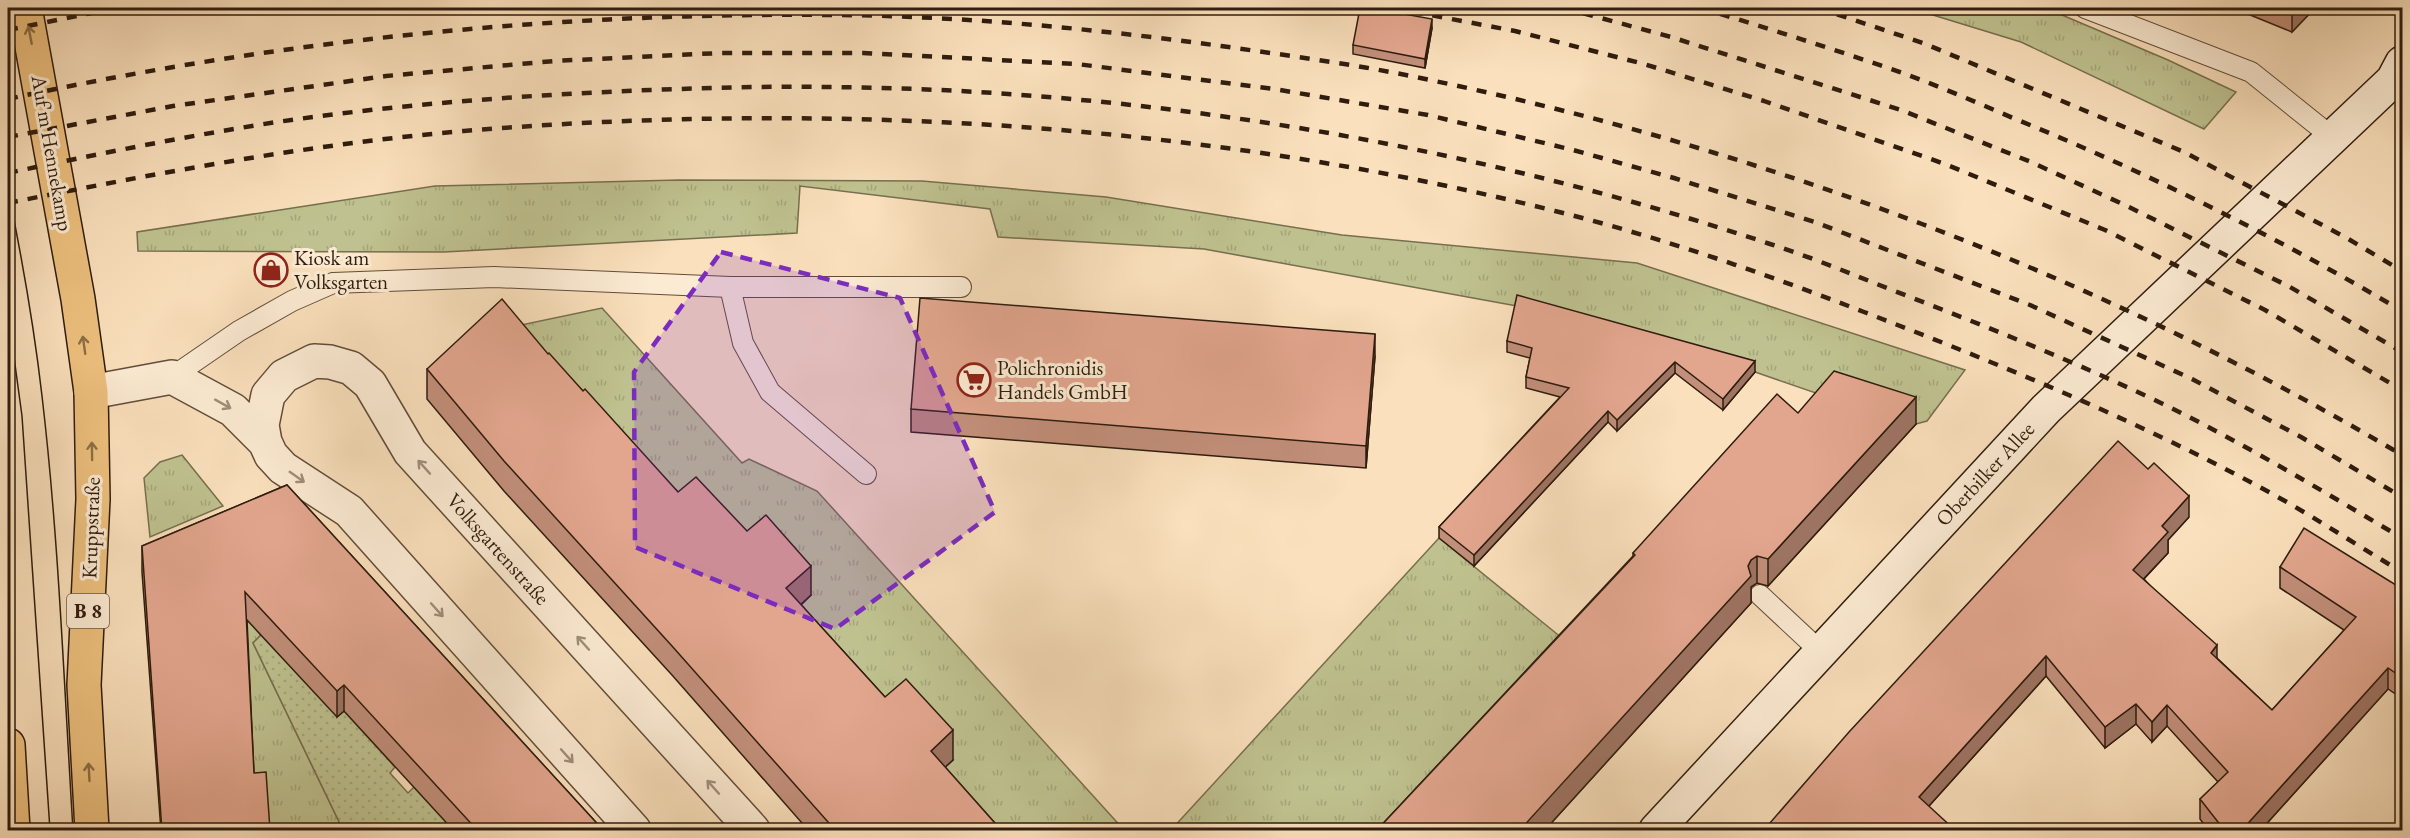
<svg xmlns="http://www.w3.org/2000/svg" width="2410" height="838" font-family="'EB Garamond',serif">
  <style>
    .grass { fill: url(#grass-tufts); stroke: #776f4f; stroke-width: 1.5 }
    .garden { fill: url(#garden-dots); stroke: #776f4f; stroke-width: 1.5 }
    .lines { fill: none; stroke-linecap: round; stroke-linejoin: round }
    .lane-casing { stroke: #624d3a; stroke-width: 22 }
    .street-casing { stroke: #624d3a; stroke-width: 36 }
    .secondary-casing { stroke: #2f1c0e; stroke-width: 36 }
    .primary-casing { stroke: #2f1c0e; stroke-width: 36 }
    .lane { stroke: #fcebd3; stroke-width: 20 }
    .street { stroke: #fcebd3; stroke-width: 33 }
    .secondary { stroke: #fcebd3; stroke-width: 33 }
    .primary { stroke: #edc07e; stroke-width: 33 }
    .tram { stroke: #2f1c0e; stroke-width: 1.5 }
    .rail { stroke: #2f1c0e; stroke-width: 4.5; stroke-dasharray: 10 10; stroke-linecap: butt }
    .wall { fill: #c28f7a; stroke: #2f1c0e; stroke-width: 1.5 }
    .shaded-wall { fill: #9e7463; stroke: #2f1c0e; stroke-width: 1.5 }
    .building { fill: #e2a68e; stroke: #2f1c0e; stroke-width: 1.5 }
    .oneway { stroke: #8e6e46 }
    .oneway2 { stroke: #a08e7a }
    .marked { fill: #7b2cbf; fill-opacity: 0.2; stroke: #7b2cbf; stroke-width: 4.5; stroke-dasharray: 12 8; stroke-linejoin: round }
    .labels { text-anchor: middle; stroke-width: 6; stroke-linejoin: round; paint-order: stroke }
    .shield { fill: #fcebd3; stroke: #6c5a49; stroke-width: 1.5 }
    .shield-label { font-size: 20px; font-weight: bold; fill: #2f1c0e }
    .street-label { font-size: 21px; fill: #2f1c0e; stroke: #fcebd3 }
    .poi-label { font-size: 21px; fill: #2f1c0e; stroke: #fcebd3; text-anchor: start }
  </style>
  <defs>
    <pattern id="grass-tufts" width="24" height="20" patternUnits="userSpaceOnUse" patternTransform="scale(1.5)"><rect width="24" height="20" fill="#bfc290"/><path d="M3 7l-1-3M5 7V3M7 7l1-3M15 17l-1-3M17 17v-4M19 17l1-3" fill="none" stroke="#a4a67b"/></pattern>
    <pattern id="garden-dots" width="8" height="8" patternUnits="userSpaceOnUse" patternTransform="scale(1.5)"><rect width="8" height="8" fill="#bfc290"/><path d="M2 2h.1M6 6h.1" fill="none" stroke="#a4a67b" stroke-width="1.8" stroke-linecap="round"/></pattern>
  </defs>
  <rect width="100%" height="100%" fill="#fae0bc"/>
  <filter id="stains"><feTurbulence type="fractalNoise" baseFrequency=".00333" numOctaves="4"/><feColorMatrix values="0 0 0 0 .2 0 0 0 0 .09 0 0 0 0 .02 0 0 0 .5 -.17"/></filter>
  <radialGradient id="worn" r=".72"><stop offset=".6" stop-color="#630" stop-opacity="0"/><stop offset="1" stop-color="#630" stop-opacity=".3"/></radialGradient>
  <!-- grass -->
  <path class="grass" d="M1910,8H2040L2055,12L2168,60L2236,92L2204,129L2021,42Z
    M679,180L922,181L1106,197L1342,235L1637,263L1965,370L1927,421L1916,424L1874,413L1755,372L1517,306L1204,249L998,237L990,209L800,186L797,233L444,252L138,251L137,232L435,186Z
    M602,308L742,463L749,459L817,491L1124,830H975L911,798L953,760L865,746L767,635L811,595L678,522L502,329Z
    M182,455L223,506L150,537L144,478L160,462Z
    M1439,538L1573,647L1401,830H1171Z
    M256,606L271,625L253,643L343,830H268L254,799L221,644Z"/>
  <!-- garden -->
  <path class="garden" d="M271,625L337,717L344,711L395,767L390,773L408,793L414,787L455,830H343L253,643Z"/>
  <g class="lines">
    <defs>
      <path id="lane" d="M2085,8L2251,72L2332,137
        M730,287L743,343L770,392L866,474
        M172,377L239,331L292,301L333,283L494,277L730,287H961
        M1760,595L1821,652"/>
      <path id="street" d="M91,392L172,377L233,410L265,442
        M634,830L349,511L283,468L271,455L265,442L262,425L268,395L284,376L314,361L330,362L351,368L370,384L410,452L753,830"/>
      <path id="secondary" d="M1656,830L2046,409L2393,80L2402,63"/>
      <path id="primary" d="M25,8L78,299L91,392L93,499L84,685L92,830
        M8,745L13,830"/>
    </defs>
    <!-- lane casing -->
    <use href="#lane" class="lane-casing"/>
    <!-- street casing -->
    <use href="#street" class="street-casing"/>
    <!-- secondary casing -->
    <use href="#secondary" class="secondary-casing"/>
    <!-- primary casing -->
    <use href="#primary" class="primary-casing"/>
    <!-- lane -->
    <use href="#lane" class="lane"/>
    <!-- street -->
    <use href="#street" class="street"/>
    <!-- secondary -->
    <use href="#secondary" class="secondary"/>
    <!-- primary -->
    <use href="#primary" class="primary"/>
    <!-- tram -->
    <path class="tram" d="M8,190C22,258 34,326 42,396C59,540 64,686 73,830
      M8,313L22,416L50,830"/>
    <!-- rail -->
    <path class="rail" d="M1393,8L1515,31L1644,64L1764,101L1945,164L2105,230L2265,310L2402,390
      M1564,8L1671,37L1901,110L2031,162L2129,207L2290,287L2402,352
      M1701,8C1770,29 1840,51 1908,75C1943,88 1978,103 2013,118C2148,173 2277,237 2402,311
      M1818,8L1923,43L2184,152L2345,237L2402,271
      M8,30L116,8
      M8,99C279,40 558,12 836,15C963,16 1096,29 1221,46C1291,56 1361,65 1430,80C1771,151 2103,278 2402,455
      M8,137L173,106L386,76L554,61L720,53H863L1077,64L1274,89L1428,115L1573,150L1674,178L1815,222L2030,305L2192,379L2301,437L2402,497
      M8,173C97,154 187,136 277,122C401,104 526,95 650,90C709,88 767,86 825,87C1141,89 1470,144 1770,244C1817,259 1863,279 1910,297C1995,330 2080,364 2163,404C2245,444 2324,492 2402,538
      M8,203C158,173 310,144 464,131C826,101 1202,122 1555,211C1660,237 1763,273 1864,312C2007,367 2151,426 2285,501C2325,524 2363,549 2402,572"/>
  </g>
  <!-- wall -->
  <path class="wall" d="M497,8H570V10L498,14Z
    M2233,8H2315L2292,32Z
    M1432,28L1425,68L1353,54V45Z
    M1507,341L1755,372L1723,410L1675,373L1617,431L1608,422L1474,566L1439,538V527L1560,397L1526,388V377L1530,358L1507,352Z
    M548,354L678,492L747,531L811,595L801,605L885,697L953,760L945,767L1002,831H809L672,675L504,491L427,399V369Z
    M1375,356L1366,468L911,432V409Z
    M1798,413L1916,424L1768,586L1757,583L1751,587V603L1544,831H1376L1633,556V553Z
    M287,485L604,831H454L344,711L337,717L247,620L254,773L270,830L278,831H161L142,572V546Z
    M2189,517L2168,540V553L2144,579L2217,658L2272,710L2344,630L2280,588V567L2403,590V699L2388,689L2260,831H2209L2200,819V799L2218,782L2167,726L2152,742L2136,724L2105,748L2046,676L1929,806L1763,831Z"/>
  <!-- shaded-wall -->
  <path class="shaded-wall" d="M2292,8H2315L2292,32Z
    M1432,19V28L1425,68V59Z
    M1375,334V356L1366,468V446Z
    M1755,361V372L1723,410V399Z
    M1675,362V373L1617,431V420Z
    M1916,397V424L1768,586V559Z
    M1608,411V422L1474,566V555Z
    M2189,496V517L2168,540V553L2133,590V570L2162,526Z
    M1757,556V583L1751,587V603L1544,831H1519L1748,566L1751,560Z
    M811,566V595L786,618V588Z
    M2217,645V666L2211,653Z
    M2046,656V676L1919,817V797Z
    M2388,668V689L2260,831H2241Z
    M344,685V711L337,717V691Z
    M2136,704V724L2105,748V727Z
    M2167,705V726L2152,742V722Z
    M953,730V760L931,780V751Z"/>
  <!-- building -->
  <path class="building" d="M1360,8H1371L1432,19L1425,59L1353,45Z
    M1517,295L1755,361L1723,399L1675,362L1617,420L1608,411L1474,555L1439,527L1569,388L1526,377L1532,348L1507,341Z
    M920,298L1375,334L1366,446L911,409Z
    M502,299L548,354L549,353L583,391L585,389L678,492L696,477L747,531L766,515L811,566L786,588L885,697L906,679L953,730L931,751L1002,831H836L672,646L504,461L427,369Z
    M1834,371L1916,397L1768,559L1757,556L1751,560L1748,566L1751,576L1519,831H1376L1635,555L1633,553L1777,394L1798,413Z
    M2118,441L2148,469L2154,463L2189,496L2162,526L2168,532L2133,570L2217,645L2211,653L2272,710L2356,617L2280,567L2304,528L2391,582L2403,590V678L2388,668L2241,831H2225L2200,799L2228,772L2167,705L2152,722L2136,704L2105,727L2046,656L1919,797L1956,831H1763L1849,732Z
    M287,485L604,831H478L344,685L337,691L245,592L254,773L266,772L270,830L278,829V831H162L142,546Z"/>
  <!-- one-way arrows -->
  <defs><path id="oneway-shaft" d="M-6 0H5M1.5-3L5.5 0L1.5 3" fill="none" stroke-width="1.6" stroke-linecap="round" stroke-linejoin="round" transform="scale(1.5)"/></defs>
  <g class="oneway">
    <use href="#oneway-shaft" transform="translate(30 35) rotate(-101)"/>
    <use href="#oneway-shaft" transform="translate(84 345) rotate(-98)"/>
    <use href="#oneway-shaft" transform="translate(92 451) rotate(-91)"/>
    <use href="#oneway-shaft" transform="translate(89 772) rotate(-93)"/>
  </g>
  <g class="oneway2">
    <use href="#oneway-shaft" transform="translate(223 404) rotate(29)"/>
    <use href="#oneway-shaft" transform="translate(424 467) rotate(-132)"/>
    <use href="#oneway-shaft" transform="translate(297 477) rotate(35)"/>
    <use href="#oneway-shaft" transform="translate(437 610) rotate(48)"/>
    <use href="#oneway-shaft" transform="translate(583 643) rotate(-132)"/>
    <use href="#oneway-shaft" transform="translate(567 756) rotate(48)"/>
    <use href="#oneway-shaft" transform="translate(713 787) rotate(-132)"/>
  </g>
  <!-- marked area -->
  <path class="marked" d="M721,252L900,298L995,512L835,629L635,547L634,372Z"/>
  <!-- icons -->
  <defs>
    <symbol id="shop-ring" viewBox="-11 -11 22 22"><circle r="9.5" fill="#fcebd3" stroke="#8f2418" stroke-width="1.5"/><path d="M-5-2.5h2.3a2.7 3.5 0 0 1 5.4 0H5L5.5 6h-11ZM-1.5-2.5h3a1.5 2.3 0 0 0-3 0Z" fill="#8f2418"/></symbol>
    <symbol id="supermarket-ring" viewBox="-11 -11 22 22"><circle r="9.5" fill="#fcebd3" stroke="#8f2418" stroke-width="1.5"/><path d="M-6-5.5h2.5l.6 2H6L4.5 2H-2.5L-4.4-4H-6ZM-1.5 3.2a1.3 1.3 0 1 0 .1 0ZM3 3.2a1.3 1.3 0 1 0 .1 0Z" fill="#8f2418"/></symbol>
  </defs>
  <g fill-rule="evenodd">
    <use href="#shop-ring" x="252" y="251" width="38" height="38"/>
    <use href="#supermarket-ring" x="955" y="361" width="38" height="38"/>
  </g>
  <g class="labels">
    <!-- shield labels -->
    <rect class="shield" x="67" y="594" width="42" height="34" rx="4.5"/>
    <g class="shield-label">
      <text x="88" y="618">B 8</text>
    </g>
    <!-- street labels -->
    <g class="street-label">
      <text transform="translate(52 153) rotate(80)" y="7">Auf'm Hennekamp</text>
      <text transform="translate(1985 474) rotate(-47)" y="7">Oberbilker Allee</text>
      <text transform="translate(91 528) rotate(-88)" y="7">Kruppstraße</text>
      <text transform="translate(498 549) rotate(48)" y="7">Volksgartenstraße</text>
    </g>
    <!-- poi labels -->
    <g class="poi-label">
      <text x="294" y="265">Kiosk am<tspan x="294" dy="24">Volksgarten</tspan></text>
      <text x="997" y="375">Polichronidis<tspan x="997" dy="24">Handels GmbH</tspan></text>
    </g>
  </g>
  <!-- margin -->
  <rect width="2410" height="838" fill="none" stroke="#fae0bc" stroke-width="30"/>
  <rect x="9" y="9" width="2392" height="820" fill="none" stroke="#2f1c0e" stroke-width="3"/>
  <rect x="15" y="15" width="2380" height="808" fill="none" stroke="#2f1c0e" stroke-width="1.5"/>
  <rect width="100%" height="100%" filter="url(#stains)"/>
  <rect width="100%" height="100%" fill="url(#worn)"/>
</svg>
